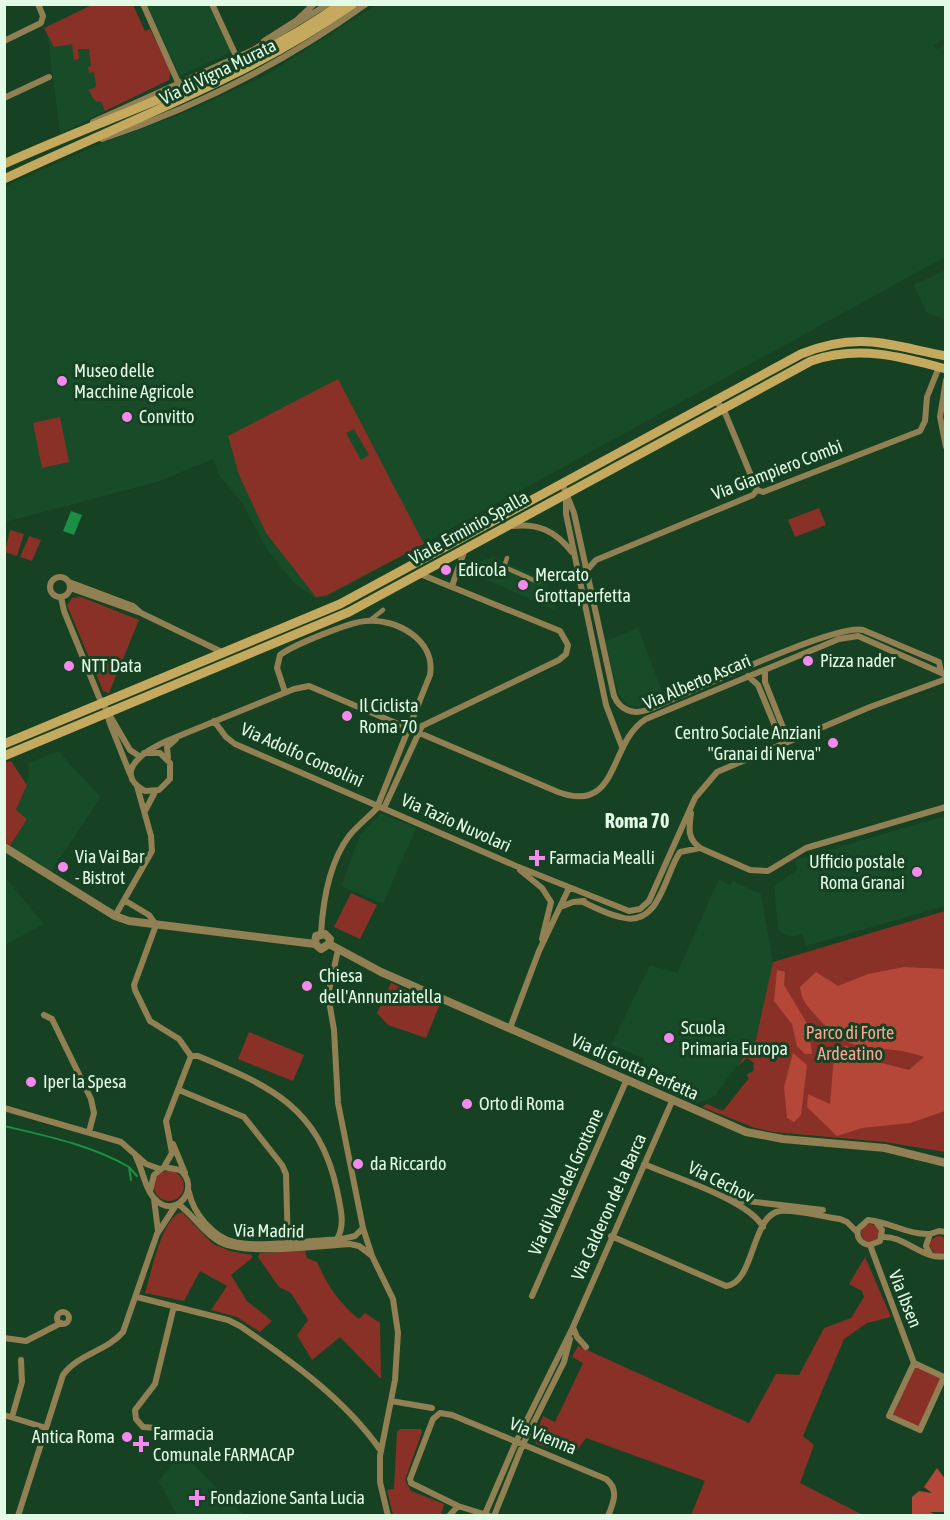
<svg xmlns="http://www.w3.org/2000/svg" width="950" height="1520" font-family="'Asap Condensed',sans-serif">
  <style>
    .built { fill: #184b27 }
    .green { fill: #893126; fill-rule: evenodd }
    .forest { fill: #b54739 }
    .water { fill: #1c8e45 }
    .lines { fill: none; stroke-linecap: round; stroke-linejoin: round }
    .stream { stroke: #1c8e45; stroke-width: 2 }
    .pedestrian { stroke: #918053; stroke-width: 4.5 }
    .minor { stroke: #918053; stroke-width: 6 }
    .tertiary { stroke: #918053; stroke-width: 8 }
    .secondary { stroke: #c4a95e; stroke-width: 9 }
    .poi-dot { fill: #f689ee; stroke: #164122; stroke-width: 2 }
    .labels { text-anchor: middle; stroke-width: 6; stroke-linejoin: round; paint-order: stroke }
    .street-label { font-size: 18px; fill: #e3fae7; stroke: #164122 }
    .poi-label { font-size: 18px; fill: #e3fae7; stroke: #164122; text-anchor: start }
    .park-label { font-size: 18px; fill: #fca597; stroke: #164122 }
    .neighbourhood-label { font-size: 20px; font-weight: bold; fill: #e3fae7; stroke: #164122 }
  </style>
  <rect width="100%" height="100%" fill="#164122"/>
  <!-- built -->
  <path class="built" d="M147,5H209L231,52L180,76Z
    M376,5H945V39L934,45L937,49L945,45V257L327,597L314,598L293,582L266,548L242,503L220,477L213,459L157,482L5,522L4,187L97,145L184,113L264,76Z
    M89,14L105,111L60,134L47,32Z
    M945,270V320L926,312L914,285Z
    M494,557L549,582L547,588L555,592L553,598L558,600L554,610L469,572L473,564L478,566L480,561Z
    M638,628L664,696L640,706L629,705L619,696L605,641Z
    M58,751L101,797L51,871L10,846L27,819L16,811L27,785L29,763Z
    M381,813L416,828L383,904L341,886L360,835Z
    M945,816V906L806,946L802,933L791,937L782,934L778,928L774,886L797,870L795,860Z
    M4,876L44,924L5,945H4Z
    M719,879L730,885L733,881L761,894L773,962L756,1039L715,1096L695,1104L639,1079L644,1058L611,1045L650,965L677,973Z
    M183,1452L196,1467L244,1515H177L158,1481Z"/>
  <!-- green -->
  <path class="green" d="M92,5H133L145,31L150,29L171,71L169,80L105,111L101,101L96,102L88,90L96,87L94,72L89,73L88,67L91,66L89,49H78L79,59L74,60L72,44L54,47L44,28Z
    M338,379L424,544L327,595L316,597L266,533L239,475L228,436ZM354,429L369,455L361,460L346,433Z
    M60,417L69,462L42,468L33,423Z
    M819,508L826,525L795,537L788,520Z
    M10,530L24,534L17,556L5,552Z
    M29,536L41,540L32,561L20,557Z
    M81,597L139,620L109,693L103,691L67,605L72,598Z
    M11,761L27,785L16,810L27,819L10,846L5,842L4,763Z
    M351,893L377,905L360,939L334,927Z
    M945,911V1152L885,1142L773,1132L755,1128L702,1107L707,1104L723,1111L749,1078L746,1075L753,1071L754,1063L747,1058L737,1067L756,1039L773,962Z
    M391,983L440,1004L426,1038L388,1025L377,1013Z
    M249,1032L304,1055L293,1081L238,1059Z
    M154 1186a15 15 0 1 1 30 0a15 15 0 1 1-30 0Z
    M182,1212L213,1244L230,1251L252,1255V1258L231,1275L247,1301L272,1321L260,1332L237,1317L211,1310L227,1286L200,1271L184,1301L145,1293C151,1274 162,1216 182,1212Z
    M861 1233a9 9 0 1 1 18 0a9 9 0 1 1-18 0Z
    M930 1245a9 9 0 1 1 18 0a9 9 0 1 1-18 0Z
    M305,1251L307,1258L317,1262C328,1286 338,1302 359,1319L365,1313L380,1323L381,1379L340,1337L312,1360L297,1335L308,1320L291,1293L279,1287L258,1257L260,1253Z
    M865,1257L891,1317L867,1323L844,1339L803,1436L814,1445L800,1483L863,1515H691L705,1481L586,1438L573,1456L536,1444L533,1440L543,1416L555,1422L583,1363L572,1357L578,1346L749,1423L776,1374L799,1375L824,1328L851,1318L864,1297L862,1291L849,1284Z
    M915,1366L941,1378L919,1427L893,1415Z
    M400,1429H421L422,1432L405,1480L411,1491L444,1504L441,1515H393L387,1490L394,1489L397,1432Z"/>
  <!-- forest -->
  <path class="forest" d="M904,967L945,969V1111L910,1123L862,1128L837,1136L807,1107L808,1094L830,1104L834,1057L846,1045L858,1057L909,1070L924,1057C878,1040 856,1062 818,1018C808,1007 802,1002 800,987L816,972L838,986L868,974Z
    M777,970L785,972L784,985L808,1025L812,1054H805L797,1046L792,1024L774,1001Z
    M793,1053L807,1065L801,1115L794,1122L787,1118L784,1087Z
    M937,1468L945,1479V1512H930L936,1515H912V1497L919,1491L932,1493L924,1487Z"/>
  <!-- water -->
  <path class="water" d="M71,511L82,515L74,535L63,531Z"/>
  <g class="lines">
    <!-- stream -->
    <path class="stream" d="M4,1126C47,1136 91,1145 129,1167L131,1180
      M129,1167L137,1176"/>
    <!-- pedestrian -->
    <path class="pedestrian" d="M507,558L504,567L538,582L542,574
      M369,621L383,610"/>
    <!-- minor -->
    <path class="minor" d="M143,4L178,82
      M212,4L237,58
      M4,41L41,23L43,16L38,4
      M264,41L297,20L314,4
      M4,98L49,77
      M93,122L253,50L328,4
      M102,139C197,107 285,62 366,4
      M946,380L940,417L946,447
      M714,400L723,408L757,490
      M562,483L574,513L614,696C620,710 633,715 647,710C683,696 835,623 863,630L939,662L941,672
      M757,490L763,492L920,431L925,421L927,397L939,367
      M566,494V514L606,705L622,747
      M512,526C539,523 555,531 572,552
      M587,570L596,560L753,495L757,490
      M50 587a10 10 0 1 1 20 0a10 10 0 1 1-20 0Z
      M69,582L133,606L141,613
      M452,586L465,549
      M70,588L141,613L224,653
      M61,597L64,611L99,697L130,750L139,756
      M765,670V682L788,740
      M748,676L758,685L782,743
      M285,692L277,668L280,655C293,645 350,622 366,621C396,618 436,640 430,675L378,805
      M108,713L109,721L130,774
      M214,721L226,737L235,744L516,866L629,911L640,909L649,901L695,798L717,772L870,707L946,679
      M144,753H160L170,763V779L159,790L145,791C109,771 150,748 169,740L294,689L309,686L558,792C620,815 608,742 646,719L839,639L858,636L946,675
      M168,758L167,747L176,739
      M384,808L422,726L559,660L566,654L568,645L560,631L420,574
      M145,811L155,792
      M691,813C689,829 687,838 700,848L750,870L768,871L806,848L946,807
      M520,870L542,888L551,902L542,939
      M124,900L149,915L156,925L134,985L135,990L150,1021L179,1039L191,1056L166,1121L172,1153L164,1167
      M581,901C594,907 607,914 620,917C660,929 664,875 680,852L700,848
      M563,906L573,902L584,901
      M115,916L152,851L151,836L137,786
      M321,933C323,900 329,863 349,836C358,825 370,816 379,806
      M338,950L328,995L334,1030L338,1103L363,1228L372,1256L393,1299L398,1333L395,1380L380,1456V1482L388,1516
      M44,1015L52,1019L91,1099L94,1113L89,1132
      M510,1028L539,951L569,888
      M191,1056H198C270,1086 319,1107 337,1190C340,1207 346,1224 337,1239
      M179,1090L244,1117L282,1165L286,1174L288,1247
      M4,1108L121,1142L146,1164L160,1169
      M173,1144L185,1173
      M136,1157C143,1170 145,1190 156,1200C175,1220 202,1188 180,1170L164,1167L154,1175L150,1191
      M644,1164C673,1177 749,1200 763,1227
      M189,1192C193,1213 213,1237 234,1242C257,1248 316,1240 342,1239L355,1236L363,1228
      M154,1199L158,1231
      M729,1199L823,1210
      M178,1204C194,1215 203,1233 220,1242C244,1256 320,1246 350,1244L359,1246L371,1255
      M876,1222L882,1230L880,1241L870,1245C861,1244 856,1238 858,1229L868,1220C890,1222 908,1235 930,1234
      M611,1236L726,1286C755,1283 751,1215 780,1211C798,1209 822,1217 840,1219L847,1222L857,1232
      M882,1237C904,1235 924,1261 946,1256
      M870,1245L914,1363
      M930,1254L926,1246L930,1234L939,1231L946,1232
      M532,1296L627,1079
      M137,1297L228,1320L240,1326C290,1360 346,1400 381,1451
      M57 1318a6 6 0 1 1 12 0a6 6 0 1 1-12 0Z
      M573,1327L577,1337L586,1347
      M4,1338L26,1341L61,1323
      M914,1363L944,1377L920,1430L889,1416Z
      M391,1401L432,1408
      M4,1415L46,1428
      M12,1417L22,1382L21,1360
      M156,1428L143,1427L136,1419L135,1410L155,1384L174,1306
      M485,1514L516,1442L573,1327L673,1099
      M18,1516L63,1375C78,1354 107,1351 123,1332L157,1234L176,1205
      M449,1516L458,1506
      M490,1516L458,1506L411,1483L410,1479L433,1419L440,1413L452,1415L606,1479C619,1489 614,1502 608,1516
      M494,1516L523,1444L564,1362L570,1339"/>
    <!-- tertiary -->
    <path class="tertiary" d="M4,847L115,916L129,921L315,944L321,949L329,944
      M315,944L316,936L325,934L330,939L329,944L381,972L746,1132L783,1139L885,1148L946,1163"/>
    <!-- secondary -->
    <path class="secondary" d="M4,164C118,112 238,77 341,4
      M4,179C122,123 246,79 353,4
      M4,744L340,604L801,354C859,331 888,345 946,356
      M4,756L349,612L811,361C858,345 900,356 946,369"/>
  </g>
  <!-- markers -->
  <g class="poi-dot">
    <circle cx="62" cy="381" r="6"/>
    <circle cx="127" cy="417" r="6"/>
    <circle cx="446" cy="570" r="6"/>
    <circle cx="523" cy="585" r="6"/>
    <circle cx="808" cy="661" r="6"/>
    <circle cx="69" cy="666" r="6"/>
    <circle cx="347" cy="716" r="6"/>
    <circle cx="833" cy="743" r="6"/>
    <path d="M534 849h6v6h6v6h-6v6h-6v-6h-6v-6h6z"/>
    <circle cx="63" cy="867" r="6"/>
    <circle cx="917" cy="872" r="6"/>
    <circle cx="307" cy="986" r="6"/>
    <circle cx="669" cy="1038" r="6"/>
    <circle cx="31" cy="1082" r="6"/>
    <circle cx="467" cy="1104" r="6"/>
    <circle cx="358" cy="1164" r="6"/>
    <circle cx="127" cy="1437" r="6"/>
    <path d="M138 1435h6v6h6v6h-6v6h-6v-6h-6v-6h6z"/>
    <path d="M194 1489h6v6h6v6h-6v6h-6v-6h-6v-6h6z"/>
  </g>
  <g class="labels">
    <!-- street labels -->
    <g class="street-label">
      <text transform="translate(218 72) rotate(-26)" y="6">Via di Vigna Murata</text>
      <text transform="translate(777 470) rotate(-21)" y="6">Via Giampiero Combi</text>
      <text transform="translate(469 528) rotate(-29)" y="6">Viale Erminio Spalla</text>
      <text transform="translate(697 682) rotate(-23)" y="6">Via Alberto Ascari</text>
      <text transform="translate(302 755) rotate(24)" y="6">Via Adolfo Consolini</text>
      <text transform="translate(456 823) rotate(24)" y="6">Via Tazio Nuvolari</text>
      <text transform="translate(635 1067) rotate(24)" y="6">Via di Grotta Perfetta</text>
      <text transform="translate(566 1182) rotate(-66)" y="6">Via di Valle del Grottone</text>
      <text transform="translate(721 1182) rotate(26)" y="6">Via Cechov</text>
      <text transform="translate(609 1207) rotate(-66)" y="6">Via Calderon de la Barca</text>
      <text transform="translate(269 1231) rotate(1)" y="6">Via Madrid</text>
      <text transform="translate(905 1299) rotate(68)" y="6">Via Ibsen</text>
      <text transform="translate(543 1436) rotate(22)" y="6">Via Vienna</text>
    </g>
    <!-- poi labels -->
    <g class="poi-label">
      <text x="74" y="377">Museo delle<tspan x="74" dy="21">Macchine Agricole</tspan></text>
      <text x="139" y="423">Convitto</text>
      <text x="458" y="576">Edicola</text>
      <text x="535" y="581">Mercato<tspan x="535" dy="21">Grottaperfetta</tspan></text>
      <text x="820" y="667">Pizza nader</text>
      <text x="81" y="672">NTT Data</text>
      <text x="359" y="712">Il Ciclista<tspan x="359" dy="21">Roma 70</tspan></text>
      <text x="821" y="739" text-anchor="end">Centro Sociale Anziani<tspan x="821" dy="21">"Granai di Nerva"</tspan></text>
      <text x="75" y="863">Via Vai Bar<tspan x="75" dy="21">- Bistrot</tspan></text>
      <text x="549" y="864">Farmacia Mealli</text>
      <text x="905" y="868" text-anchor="end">Ufficio postale<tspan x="905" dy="21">Roma Granai</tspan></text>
      <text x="319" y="982">Chiesa<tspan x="319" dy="21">dell'Annunziatella</tspan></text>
      <text x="681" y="1034">Scuola<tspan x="681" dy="21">Primaria Europa</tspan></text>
      <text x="43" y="1088">Iper la Spesa</text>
      <text x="479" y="1110">Orto di Roma</text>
      <text x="370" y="1170">da Riccardo</text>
      <text x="153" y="1440">Farmacia<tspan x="153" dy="21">Comunale FARMACAP</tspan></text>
      <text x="115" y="1443" text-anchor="end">Antica Roma</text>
      <text x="210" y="1504">Fondazione Santa Lucia</text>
    </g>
    <!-- park labels -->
    <g class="park-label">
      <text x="850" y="1039">Parco di Forte<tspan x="850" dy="21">Ardeatino</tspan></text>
    </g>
    <!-- neighbourhood labels -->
    <g class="neighbourhood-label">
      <text x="637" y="828">Roma 70</text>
    </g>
  </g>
  <!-- border -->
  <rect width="950" height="1520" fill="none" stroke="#e3fae7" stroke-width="12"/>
</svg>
